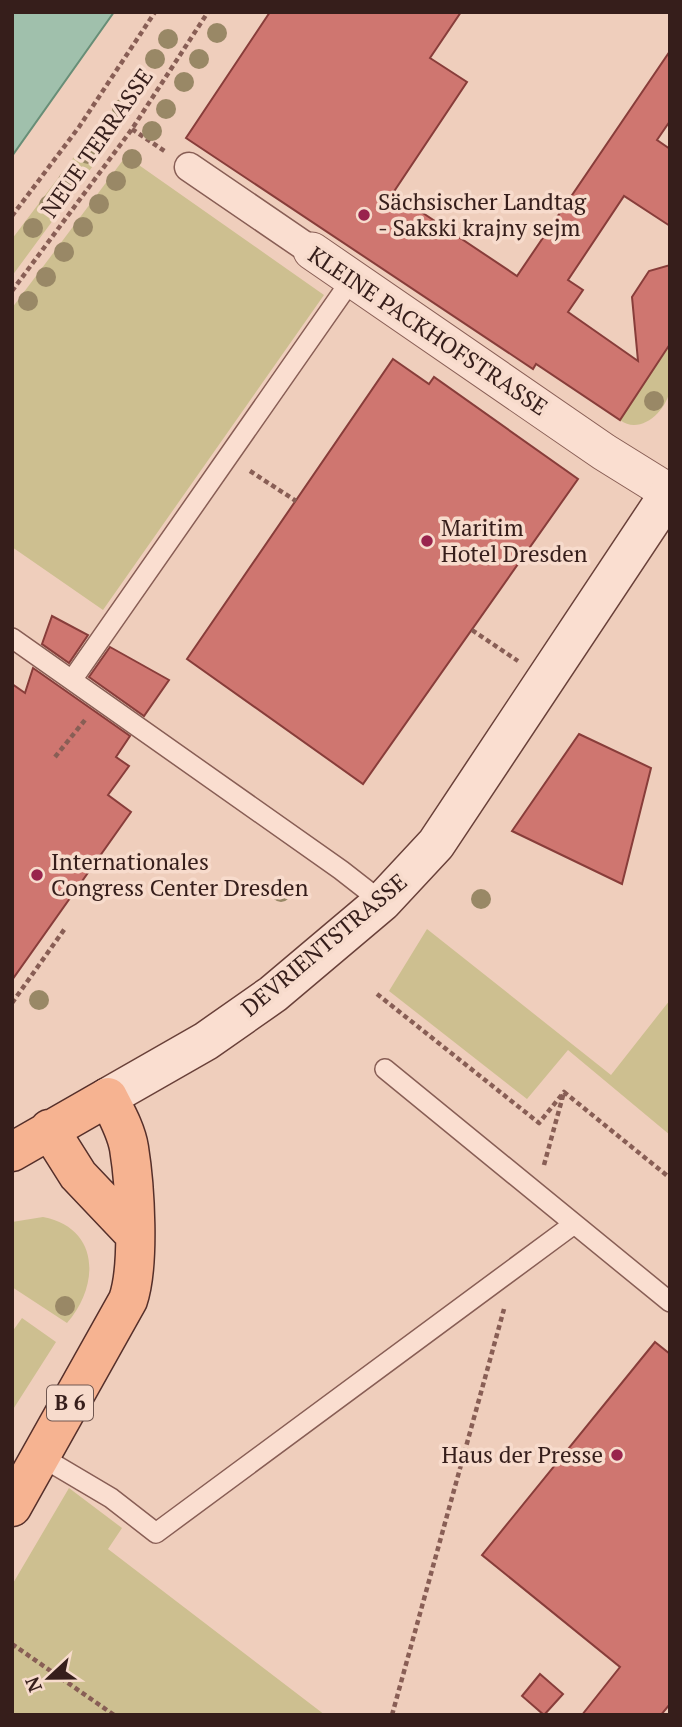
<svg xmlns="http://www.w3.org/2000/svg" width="682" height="1727" font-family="'PT Serif',serif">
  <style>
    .green { fill: #cdbf90 }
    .water { fill: #a0c0ac; stroke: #688e77; stroke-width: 2 }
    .building { fill: #cf7670; stroke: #883d3a; stroke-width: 2 }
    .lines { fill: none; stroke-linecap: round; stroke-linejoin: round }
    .service-casing { stroke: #885e55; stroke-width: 22 }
    .pedestrian-casing { stroke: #885e55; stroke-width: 31 }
    .minor-casing { stroke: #885e55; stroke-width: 39 }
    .secondary-casing { stroke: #694039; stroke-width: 41 }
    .primary-casing { stroke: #552f2a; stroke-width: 41 }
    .path { stroke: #885e55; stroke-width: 4.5; stroke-dasharray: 5 3.5; stroke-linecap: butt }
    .service { stroke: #faded0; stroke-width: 19 }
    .pedestrian { stroke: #faded0; stroke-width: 28 }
    .minor { stroke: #faded0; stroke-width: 37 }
    .secondary { stroke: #faded0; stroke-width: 38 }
    .primary { stroke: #f6b391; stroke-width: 38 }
    .tree { fill: #986 }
    .poi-dot { fill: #99234d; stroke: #f7dbcc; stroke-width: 2.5 }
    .labels { text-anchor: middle; stroke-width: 7; stroke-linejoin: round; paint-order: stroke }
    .shield { fill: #f7dbcc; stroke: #705750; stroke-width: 2 }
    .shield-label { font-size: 21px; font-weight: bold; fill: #361e1b }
    .street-label { font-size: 23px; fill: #361e1b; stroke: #f7dbcc }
    .poi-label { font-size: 23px; fill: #361e1b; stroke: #f7dbcc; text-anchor: start }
  </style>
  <rect width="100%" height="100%" fill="#efcebc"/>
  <!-- green -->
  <path class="green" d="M92,133L109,144L12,276V239Z
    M126,156L324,295L103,610L12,547V308Z
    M670,344C670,359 671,374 670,389C667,411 640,436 620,420Z
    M427,929L611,1075L670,1000V1135L568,1050L527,1099L389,991Z
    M43,1217C100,1228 100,1285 67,1323L12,1287V1222Z
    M22,1318L56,1342L12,1411V1332Z
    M69,1488L122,1528L108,1549L325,1715H12V1585Z"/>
  <!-- water -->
  <path class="water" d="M12,12H114L12,156Z"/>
  <!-- building -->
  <path class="building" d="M270,12H461L430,58L467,82L393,193L517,276L670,51V121L657,140L670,149V226L624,196L568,280L583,290L568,312L638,361L632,297L649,271L670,265V344L620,420L536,364L533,369L186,138Z
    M393,359L429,384L434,377L578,479L363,784L187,659Z
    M52,616L88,635L69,663L42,644Z
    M110,647L169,680L144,716L89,677Z
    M33,668L130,736L116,757L129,766L108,795L131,812L12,980V684L25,693Z
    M579,734L651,768L622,884L512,831Z
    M655,1342L670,1354V1704L661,1715H582L620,1667L482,1555Z
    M540,1674L563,1694L544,1715L522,1696Z"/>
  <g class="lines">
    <defs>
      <path id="service" d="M12,638L341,870L382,902
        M72,680L352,279
        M385,1069L670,1302
        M40,1456L111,1498L156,1533L574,1224"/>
      <path id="pedestrian" d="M189,167L312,251"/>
      <path id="minor" d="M312,251L604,452L670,493"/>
      <path id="secondary" d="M108,1097L206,1041L273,994L382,902L436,844L670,492"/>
      <path id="primary" d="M49,1129L78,1175L134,1234
        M12,1152L108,1097C116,1113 126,1130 129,1148C135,1185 140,1265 128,1300L12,1507"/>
    </defs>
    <!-- service casing -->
    <use href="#service" class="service-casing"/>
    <!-- pedestrian casing -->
    <use href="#pedestrian" class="pedestrian-casing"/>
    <!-- minor casing -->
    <use href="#minor" class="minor-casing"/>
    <!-- secondary casing -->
    <use href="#secondary" class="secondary-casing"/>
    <!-- primary casing -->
    <use href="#primary" class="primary-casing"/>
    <!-- path -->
    <path class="path" d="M132,129L166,152
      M12,216L79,127L155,12
      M12,291L132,129L208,12
      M250,471L296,501
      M472,630L518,661
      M55,757L85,720
      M377,994L539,1123L564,1092L670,1178
      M12,1003L66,927
      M544,1165L564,1092
      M12,1644L114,1715
      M392,1715L504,1309"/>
    <!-- service -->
    <use href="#service" class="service"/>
    <!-- pedestrian -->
    <use href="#pedestrian" class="pedestrian"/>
    <!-- minor -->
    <use href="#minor" class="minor"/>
    <!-- secondary -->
    <use href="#secondary" class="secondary"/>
    <!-- primary -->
    <use href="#primary" class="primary"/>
  </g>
  <!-- trees -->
  <g class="tree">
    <circle cx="217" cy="33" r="10"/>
    <circle cx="168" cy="39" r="10"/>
    <circle cx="155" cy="59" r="10"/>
    <circle cx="199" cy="59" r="10"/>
    <circle cx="184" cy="82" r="10"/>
    <circle cx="137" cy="86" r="10"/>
    <circle cx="122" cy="109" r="10"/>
    <circle cx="166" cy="109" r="10"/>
    <circle cx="152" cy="131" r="10"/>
    <circle cx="103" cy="135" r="10"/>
    <circle cx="88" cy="154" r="10"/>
    <circle cx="132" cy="159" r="10"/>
    <circle cx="68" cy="181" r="10"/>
    <circle cx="116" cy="181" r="10"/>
    <circle cx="99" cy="204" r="10"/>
    <circle cx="49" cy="205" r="10"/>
    <circle cx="83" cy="227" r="10"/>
    <circle cx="33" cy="228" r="10"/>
    <circle cx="64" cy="252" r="10"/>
    <circle cx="46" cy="277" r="10"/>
    <circle cx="28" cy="301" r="10"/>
    <circle cx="654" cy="401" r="10"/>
    <circle cx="281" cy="892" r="10"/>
    <circle cx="481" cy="899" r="10"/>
    <circle cx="39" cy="1000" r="10"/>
    <circle cx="65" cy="1306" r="10"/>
  </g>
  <!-- markers -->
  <g class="poi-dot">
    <circle cx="364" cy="215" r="7"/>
    <circle cx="427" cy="541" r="7"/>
    <circle cx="37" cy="875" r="7"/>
    <circle cx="617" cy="1455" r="7"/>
  </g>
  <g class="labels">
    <!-- shield labels -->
    <rect class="shield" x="47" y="1385.5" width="46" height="35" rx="5"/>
    <g class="shield-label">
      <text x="70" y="1410">B 6</text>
    </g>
    <!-- street labels -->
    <g class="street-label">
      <text transform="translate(97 143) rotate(-55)" y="8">NEUE TERRASSE</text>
      <text transform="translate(428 331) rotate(34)" y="8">KLEINE PACKHOFSTRASSE</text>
      <text transform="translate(324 945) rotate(-40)" y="8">DEVRIENTSTRASSE</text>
    </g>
    <!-- poi labels -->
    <g class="poi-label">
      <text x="378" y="210">Sächsischer Landtag<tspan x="378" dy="26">- Sakski krajny sejm</tspan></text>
      <text x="441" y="536">Maritim<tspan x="441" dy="26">Hotel Dresden</tspan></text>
      <text x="51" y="870">Internationales<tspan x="51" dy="26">Congress Center Dresden</tspan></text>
      <text x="603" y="1463" text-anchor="end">Haus der Presse</text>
    </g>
  </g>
  <!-- border -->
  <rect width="682" height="1727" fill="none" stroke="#361e1b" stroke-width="28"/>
  <!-- north arrow -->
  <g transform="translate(49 1678) rotate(248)" stroke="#f7dbcc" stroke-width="5" paint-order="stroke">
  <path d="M0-5L12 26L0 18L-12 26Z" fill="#361e1b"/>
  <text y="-10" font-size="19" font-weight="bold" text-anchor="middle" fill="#361e1b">N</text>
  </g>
</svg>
